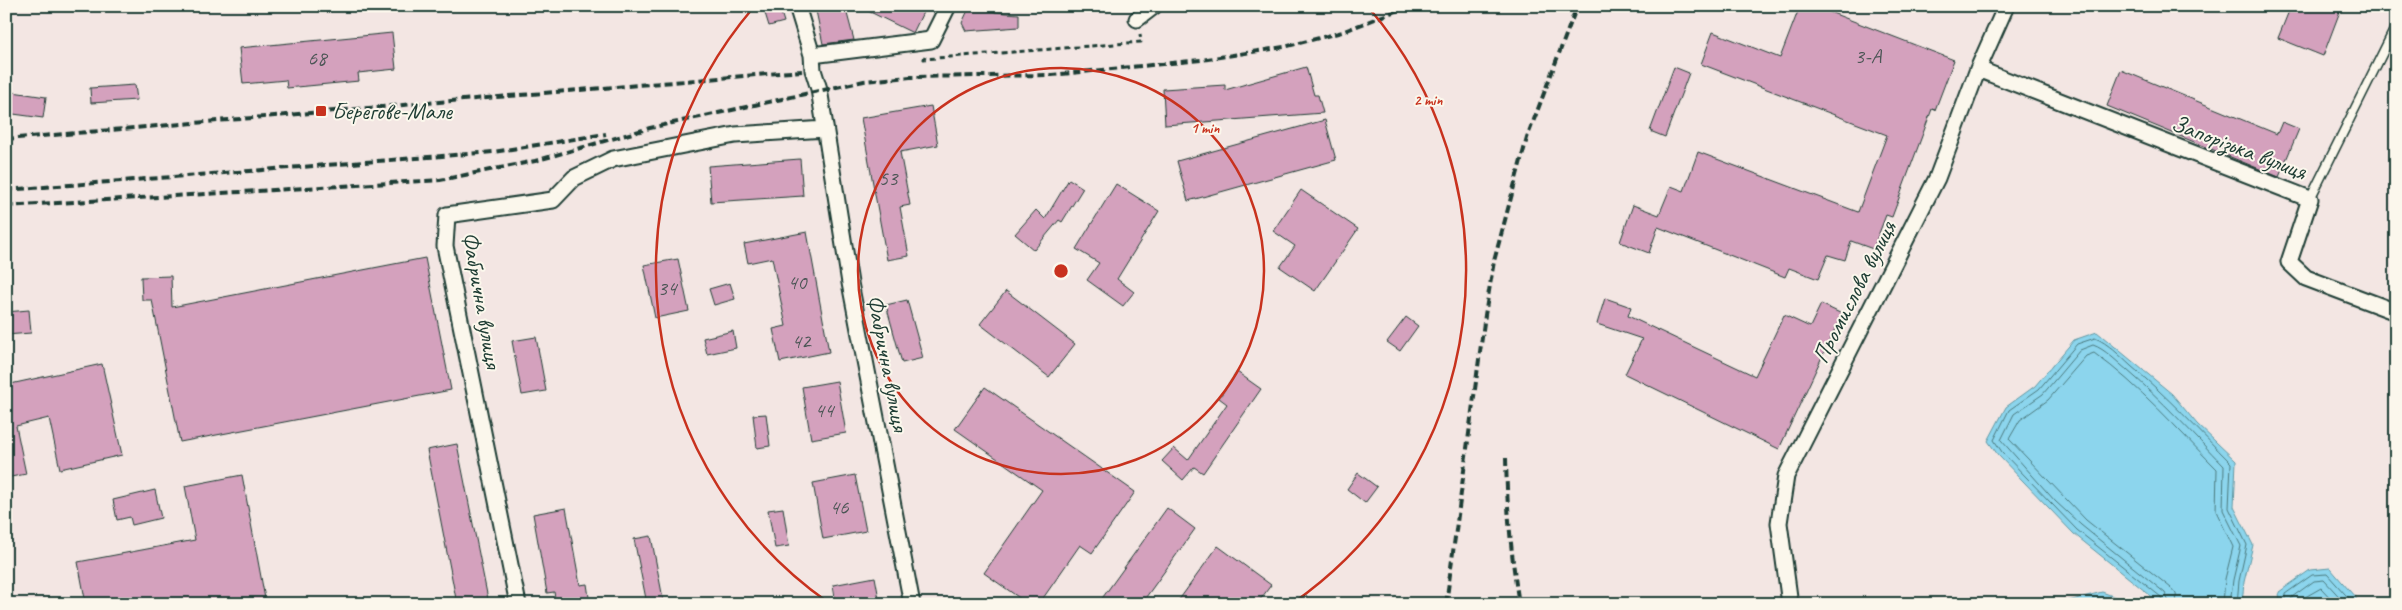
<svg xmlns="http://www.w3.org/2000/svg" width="2402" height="610" font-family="Caveat,sans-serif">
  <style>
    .water { fill: #8cd5ed; stroke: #6098a3 }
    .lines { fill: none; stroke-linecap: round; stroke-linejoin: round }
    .shore { stroke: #4b7a7e; stroke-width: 1 }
    .building { fill: #d4a1bd; stroke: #1f3d34 }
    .lane-casing { stroke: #1f3d34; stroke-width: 11 }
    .street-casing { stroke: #1f3d34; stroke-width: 19 }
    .path { stroke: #1f3d34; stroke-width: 3; stroke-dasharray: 5 4; stroke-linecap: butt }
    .lane { stroke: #fbf7ec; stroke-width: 8 }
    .street { stroke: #fbf7ec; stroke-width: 15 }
    .rail { stroke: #1f3d34; stroke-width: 4; stroke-dasharray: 8 4; stroke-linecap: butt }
    .ring { fill: none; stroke: #c8321e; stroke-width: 2.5 }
    .poi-dot { fill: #c8321e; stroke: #fbf7ec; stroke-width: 2 }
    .labels { text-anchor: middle; stroke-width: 4; stroke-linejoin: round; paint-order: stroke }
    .number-label { font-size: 21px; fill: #4c5656 }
    .poi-label { font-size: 24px; fill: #1f3d34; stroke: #fbf7ec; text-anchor: start }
    .street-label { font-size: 24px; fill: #1f3d34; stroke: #fbf7ec }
    .centre { fill: #c8321e; stroke: #fbf7ec; stroke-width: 2.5 }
    .ring-label { font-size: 15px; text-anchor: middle; font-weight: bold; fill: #c8321e; stroke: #fbf7ec; stroke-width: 4; stroke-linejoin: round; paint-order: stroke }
  </style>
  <rect width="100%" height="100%" fill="#f3e6e3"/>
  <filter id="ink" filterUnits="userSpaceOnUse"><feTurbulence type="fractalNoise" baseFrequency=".02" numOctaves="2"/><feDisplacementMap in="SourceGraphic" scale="10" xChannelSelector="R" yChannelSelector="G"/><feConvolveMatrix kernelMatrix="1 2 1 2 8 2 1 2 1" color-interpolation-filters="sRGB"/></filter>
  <g filter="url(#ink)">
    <!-- water -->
    <path class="water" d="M2097,332L2172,394L2197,424L2236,461L2234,507L2253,545L2244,582L2242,604H2161L2074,534L1998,455L1988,441L2006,407L2035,386L2074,340Z
      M2330,568L2361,604H2280L2279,592L2310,570Z
      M2102,592L2134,604H2057Z"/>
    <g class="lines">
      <!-- shore -->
      <path class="shore" d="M2163,604L2161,597L2077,530L2002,452L1994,440L2009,410L2039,389L2077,344L2095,338C2108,343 2120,356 2131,366C2167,396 2198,430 2231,463L2229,508L2247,545L2239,581L2237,604
        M2170,604L2165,593L2081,525L2055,501L2001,440L2014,414L2043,394L2080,350L2093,345C2105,349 2117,362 2127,370C2162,400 2192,433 2224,466L2223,510L2241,546L2233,580L2230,604
        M2177,604L2176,594L2171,588L2086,520L2009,439L2020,420L2048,400L2086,356L2094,353C2140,386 2177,429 2217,469L2216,511L2233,547L2225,579L2223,604
        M2285,604V594L2312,575L2327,574L2354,604
        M2291,604L2292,597L2314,581L2324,580L2346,604
        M2299,604L2300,600L2321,588L2336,604"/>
    </g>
    <!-- building -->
    <path class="building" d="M779,6L784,22L769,26L764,10Z
      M815,6H845L854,40L823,44Z
      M858,6H926L913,33Z
      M970,6H987L995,12L1019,14V27L966,31L962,23Z
      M1800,6H1814L1954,60L1935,110L1932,109L1892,217L1886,215L1873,249L1851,241L1845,260L1828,255L1818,279L1789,268L1785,277L1658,227L1649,253L1620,242L1633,205L1659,215L1671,186L1684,191L1698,152L1858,212L1887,135L1701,64L1713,32L1780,58Z
      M2291,6H2342L2323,56L2278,38Z
      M392,33L396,69L358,73L359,81L287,88L286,80L243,84L239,48Z
      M1306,67L1314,95H1318L1323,113L1165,125L1163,89L1225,85V90Z
      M1674,67L1689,73L1665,137L1650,131Z
      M2121,70L2277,134L2282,122L2299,129L2279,177L2107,106Z
      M135,85L137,100L91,103L90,88Z
      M6,91L46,97L43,118L6,113Z
      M931,106L938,145L900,152L910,205L900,207L909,256L887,260L861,118Z
      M1325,120L1336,160L1188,201L1177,161Z
      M800,159L803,196L711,202L708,166Z
      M1069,179L1083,188L1062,222L1059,220L1034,250L1015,234L1036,210L1045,219Z
      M1116,184L1159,211L1117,279L1134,292L1123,306L1087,280L1099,263L1076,249Z
      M1301,190L1358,229L1315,291L1280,267L1295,246L1273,231Z
      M807,232L829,352L780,362L773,329L786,326L772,258L748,263L744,244Z
      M425,258L451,390L180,442L152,300H142L141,277L171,276L172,307Z
      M678,259L689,311L655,318L644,265Z
      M730,283L735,299L714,305L709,289Z
      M1006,291L1075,344L1049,377L980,324Z
      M1605,298L1631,307L1628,316L1755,376L1784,315L1810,327L1821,304L1842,314L1779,449L1625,374L1642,339L1597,324Z
      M907,300L923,358L902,363L886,305Z
      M29,310L31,333L6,335V312Z
      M1406,317L1418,326L1400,351L1387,342Z
      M733,331L736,348L707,354L703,338Z
      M536,337L546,391L522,395L512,341Z
      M102,364L122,455L60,469L49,418L16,426L26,474L6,478V385Z
      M1237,372L1261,389L1203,473L1194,467L1183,480L1162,461L1174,448L1188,460L1227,404L1219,398Z
      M837,381L846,433L811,439L802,387Z
      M985,387L1135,492L1092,553L1080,545L1039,604H1028L984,573L1042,490L955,429Z
      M766,414L770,446L757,448L753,415Z
      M457,444L489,604H457L427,450Z
      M1358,473L1377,487L1365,503L1347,489Z
      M242,475L266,604H86L78,562L195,540L185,486Z
      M855,475L866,531L823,539L813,483Z
      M155,490L161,518L132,525L130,517L117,520L113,500Z
      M566,508L580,585L587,584L590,604H556L554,592L547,593L533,514Z
      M783,508L789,546L775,548L768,510Z
      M1167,508L1195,529L1141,604H1098Z
      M651,536L664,604H647L634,539Z
      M1218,546L1271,585L1257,604H1176Z
      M875,577L880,604H836L833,585Z"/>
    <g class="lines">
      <defs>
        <path id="lane" d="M2310,199L2396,26"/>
        <path id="street" d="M797,6L812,55L813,70L819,89L850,283L912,604
          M1137,19L1154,6
          M812,55L931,40L948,6
          M1978,69L2310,199L2289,262L2306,278L2396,312
          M518,604L445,246L447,215L553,200L574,178L613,159L735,135L825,129
          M1790,604L1779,523L1786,476L1937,178L1978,69L2006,6"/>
      </defs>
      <!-- lane casing -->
      <use href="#lane" class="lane-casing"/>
      <!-- street casing -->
      <use href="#street" class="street-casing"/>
      <!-- path -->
      <path class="path" d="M925,56L924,59L1141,42L1140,34"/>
      <!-- lane -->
      <use href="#lane" class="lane"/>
      <!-- street -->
      <use href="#street" class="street"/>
      <!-- rail -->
      <path class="rail" d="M6,139L802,71
        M6,190L493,152L606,134
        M6,206L440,180L535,161L650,128L864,81L910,77L1052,75L1201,60L1284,47L1342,32L1408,6
        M1506,458C1507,508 1511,555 1519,604
        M1446,604L1485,315L1494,261L1527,138L1577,6"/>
    </g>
  </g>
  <!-- distance rings -->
  <g class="ring">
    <circle cx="1061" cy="271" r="203"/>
    <path d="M829 603A405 405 0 0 1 753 8M1369 8A405 405 0 0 1 1293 603"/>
  </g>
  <!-- markers -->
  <rect class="poi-dot" x="315" y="105" width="12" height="12" rx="2.5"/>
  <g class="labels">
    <!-- number labels -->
    <g class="number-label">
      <text x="1868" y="63">3-А</text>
      <text x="317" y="65">68</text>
      <text x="888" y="185">53</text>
      <text x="797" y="289">40</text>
      <text x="667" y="295">34</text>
      <text x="801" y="348">42</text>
      <text x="824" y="417">44</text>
      <text x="839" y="514">46</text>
    </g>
    <!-- poi labels -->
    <g class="poi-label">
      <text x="332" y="119">Берегове-Мале</text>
    </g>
    <!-- street labels -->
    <g class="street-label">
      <text transform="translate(2239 147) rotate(21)" y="8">Запорізька вулиця</text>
      <text transform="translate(1854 292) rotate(-63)" y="8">Промислова вулиця</text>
      <text transform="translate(482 300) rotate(80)" y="8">Фабрична вулиця</text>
      <text transform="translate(888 363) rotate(79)" y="8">Фабрична вулиця</text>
    </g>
  </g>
  <circle cx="1061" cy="271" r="8" class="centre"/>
  <g class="ring-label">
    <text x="1428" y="105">2 min</text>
    <text x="1205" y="133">1 min</text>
  </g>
  <!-- margin -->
  <rect width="2402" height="610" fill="none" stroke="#fbf7ec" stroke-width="25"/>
  <rect x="12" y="12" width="2377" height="585" fill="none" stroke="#1f3d34" stroke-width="2" filter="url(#ink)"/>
</svg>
